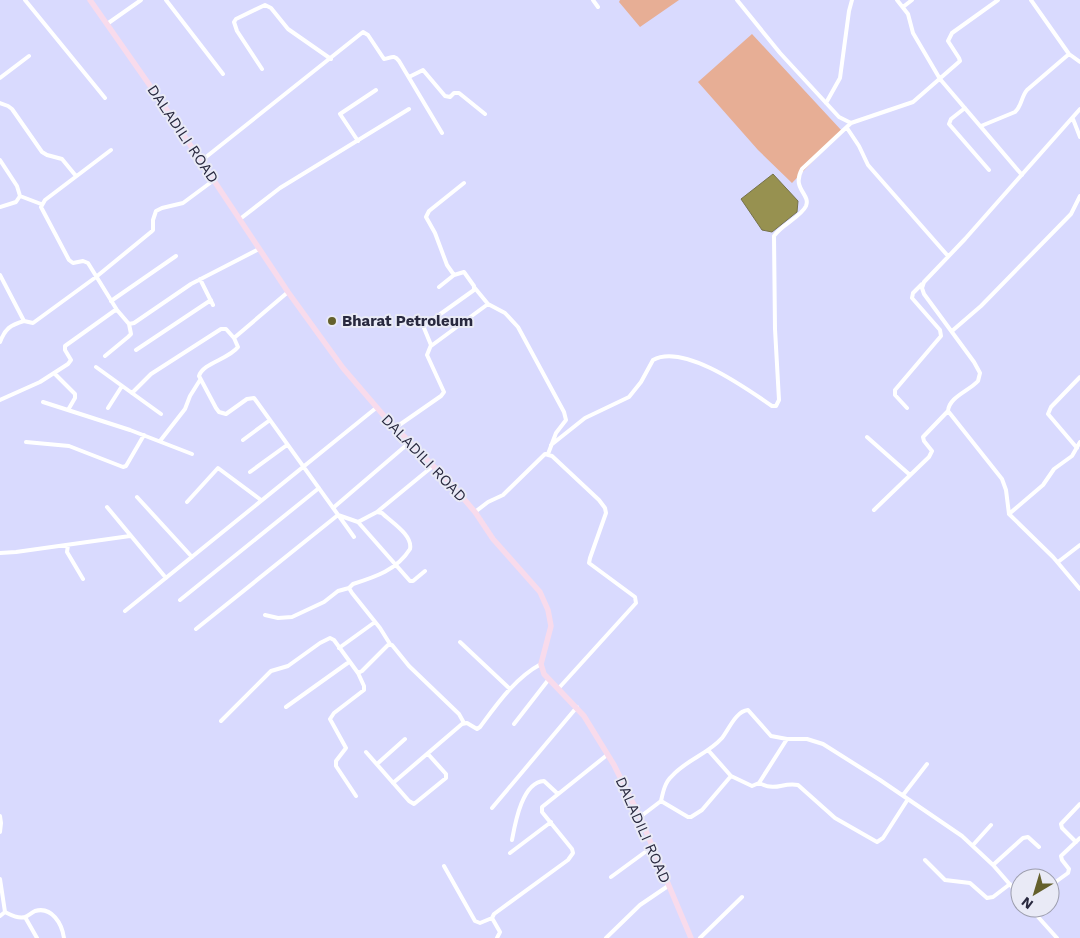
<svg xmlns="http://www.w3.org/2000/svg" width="1080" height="938" font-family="'Work Sans',sans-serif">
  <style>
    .green { fill: #e7ae95 }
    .water { fill: #979150; stroke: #76724b }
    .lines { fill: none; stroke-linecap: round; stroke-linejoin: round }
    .minor { stroke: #fff; stroke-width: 4 }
    .secondary { stroke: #f8dbec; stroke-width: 5.5 }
    .poi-dot { fill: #64602c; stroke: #e9eaf6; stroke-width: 2 }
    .labels { text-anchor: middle; stroke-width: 4; stroke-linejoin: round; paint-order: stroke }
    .street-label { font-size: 15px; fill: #29293f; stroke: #e9eaf6 }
    .poi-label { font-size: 15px; font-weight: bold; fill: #29293f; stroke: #e9eaf6; text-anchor: start }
  </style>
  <rect width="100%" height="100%" fill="#d9dafe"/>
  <!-- green -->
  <path class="green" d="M620,0H679L640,27L619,2Z
    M752,34L842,131L792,183L758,150L698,82Z"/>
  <!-- water -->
  <path class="water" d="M773,174L798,201L797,212L772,232L762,230L741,199Z"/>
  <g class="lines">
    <!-- minor -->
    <path class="minor" d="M25,0L105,98
      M166,0L223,74
      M593,0L598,7
      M737,0L780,53L839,117L851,123L913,102L960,61L959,58L948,41L952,33L998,0
      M897,0L908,14L913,33L940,79L1022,175
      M1031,0L1069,54L1080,62
      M903,7L912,0
      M107,24L141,0
      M262,69L237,31L234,22L236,19L265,5L271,8L288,29L331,59
      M409,77L423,70L445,96L450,97L454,93H459L485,114
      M0,78L29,56
      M0,103L8,106L12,109L42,152L47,155L62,159L76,176
      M826,103L840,78L849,11L852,0
      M965,108L951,119L949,124L989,170
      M1080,109L965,239L924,282L922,288L924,294L974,362L980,373L978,381C969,391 949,397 948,411L1002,479L1006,490L1009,514L1053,557L1080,589
      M1073,119L1080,137
      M981,126L1015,112C1022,106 1021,97 1027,90L1069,54
      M847,128L859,146L868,165L948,256
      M358,141L340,114L376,90
      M111,150L45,200L41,207L69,260L73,263L83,261L88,263L117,310
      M0,160L17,186L20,196L16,202L0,207
      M201,161L363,32L368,35L384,59C391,58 394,54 399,61L442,133
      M20,196L41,204
      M240,219L280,188L409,109
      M0,275L24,321L33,323L96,277L151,232L153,230V220L156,211L162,208L183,203L214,180
      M200,279L213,305
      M439,287L454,275
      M474,287L488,304L505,313L518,327L564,412L566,420L556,433L548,454
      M111,301L176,256
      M952,331L981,306L1071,214L1080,196
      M234,338L288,292
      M0,342C5,329 10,325 24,321
      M431,346L488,304
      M136,350L211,300
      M105,356L128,337L131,334L129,324
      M96,367L161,414
      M54,373L75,394V398L68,410
      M132,393L151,374L221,329H226L234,338L238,347C229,359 203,363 199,376L216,408L219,412L226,414L247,399L254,398L257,402L354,537
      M0,400L40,382L68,364L71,360L65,350V346L114,311L117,310L129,324L134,323L191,284L259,249
      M43,402L130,430L192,454
      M108,408L122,386
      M907,408L895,395V390L941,336L940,330L912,298L913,293L922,284
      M395,428L441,396L444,392L427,355L431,345L424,328L425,325L474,290V286L464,272L454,275L447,265L435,233L426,217L429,211L464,183
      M867,437L910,475
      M243,440L270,420
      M160,441L185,409L190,396L200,380
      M26,442L69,446L123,467L126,466L144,435
      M551,445L585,418L629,397L641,382L653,360C684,343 747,389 772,406H776L779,400L775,329L774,236C781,225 801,217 806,206C811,194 791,189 802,169L851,123
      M1077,448L1048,414L1051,407L1080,377
      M250,472L287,445
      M137,497L192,557
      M187,502L218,468L261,500
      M107,507L166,578
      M333,508L410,442
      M874,510L929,457L932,451L924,441L923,437L948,411
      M377,512L433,466
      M475,512L488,502L503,495L545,454L552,456L599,500L605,508L606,513L590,558L589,563L635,597L636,603L558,689
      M1009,514L1043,485L1054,469L1072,456L1080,442
      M358,522L410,581H413L425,571
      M68,545L67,552L83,579
      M0,553L16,552L130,536
      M1058,562L1080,545
      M180,600L319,488
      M125,611L376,408
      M265,615L278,618L292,617L324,602L338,591L349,588
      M196,629L338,515L358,522L377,512L382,513C391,522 413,535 410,549C397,570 375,577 353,584L349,588L352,593L380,628L390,644
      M460,642L510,689
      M339,648L375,622
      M286,707L349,662
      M221,721L271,671L288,666L320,643L330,638L334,640L358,673L362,671L388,645H392L409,666L459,714L464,723
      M514,724L549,679
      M708,750L731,776L752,786L759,783L787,739
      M366,752L409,801L414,804L446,778V774L428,754
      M377,764L405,739
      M393,783L462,724L467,723L477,729L480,727C497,704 515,678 541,664
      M759,783C778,792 781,782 798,785L835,818L877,842L883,838L908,799
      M903,795L927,764
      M356,796L336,766V761L346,748L330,719L334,713L364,690V686L358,673
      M661,801C663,792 665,782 672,776C686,760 708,754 722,738C729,729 736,711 748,710L771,736L787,739H807L823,744L880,780L962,836L993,865L1020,896
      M492,808L577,707
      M0,816L1,823L0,832
      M640,817L661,801L688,817H691L702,810L731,776
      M512,840C515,824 522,782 544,781L558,794
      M1076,842L1062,828L1061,824L1080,804
      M973,845L991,825
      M510,853L551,822
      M925,860L945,880L970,883L987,898L993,897L1010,884
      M993,865L1023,838L1028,837L1039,847
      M444,866L475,921L480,923L492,918
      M611,877L652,847
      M0,879L5,912
      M1050,886L1068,873L1069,869L1062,860L1061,856L1080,838
      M1030,908L1057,938
      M0,916L5,912C11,915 18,919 25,917C28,916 31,913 35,911C52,906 62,924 64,938
      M25,917L37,938
      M497,938L500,932L492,918L494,914L568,860L573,853L572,849L542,812V807L607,755
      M606,938L640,905L668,886
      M700,938L742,897"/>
    <!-- secondary -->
    <path class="secondary" d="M90,0L167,110L288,292L343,368L385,417L453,486L475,512L493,539L540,592L548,610L551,626L541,664L544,674L584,716L614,765L640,817L691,938"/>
  </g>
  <!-- markers -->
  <circle class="poi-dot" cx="332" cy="321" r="5"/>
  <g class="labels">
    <!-- street labels -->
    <g class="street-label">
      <text transform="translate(183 134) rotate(56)" y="5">DALADILI ROAD</text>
      <text transform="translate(424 458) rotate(46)" y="5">DALADILI ROAD</text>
      <text transform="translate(643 830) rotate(66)" y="5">DALADILI ROAD</text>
    </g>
    <!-- poi labels -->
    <g class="poi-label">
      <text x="342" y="326">Bharat Petroleum</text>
    </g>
  </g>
  <!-- north arrow -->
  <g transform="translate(1035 893) rotate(218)"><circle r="24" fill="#e9eaf6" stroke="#9c9dad"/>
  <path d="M0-4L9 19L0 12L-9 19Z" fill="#64602c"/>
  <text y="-8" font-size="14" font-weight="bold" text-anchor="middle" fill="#29293f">N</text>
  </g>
</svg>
